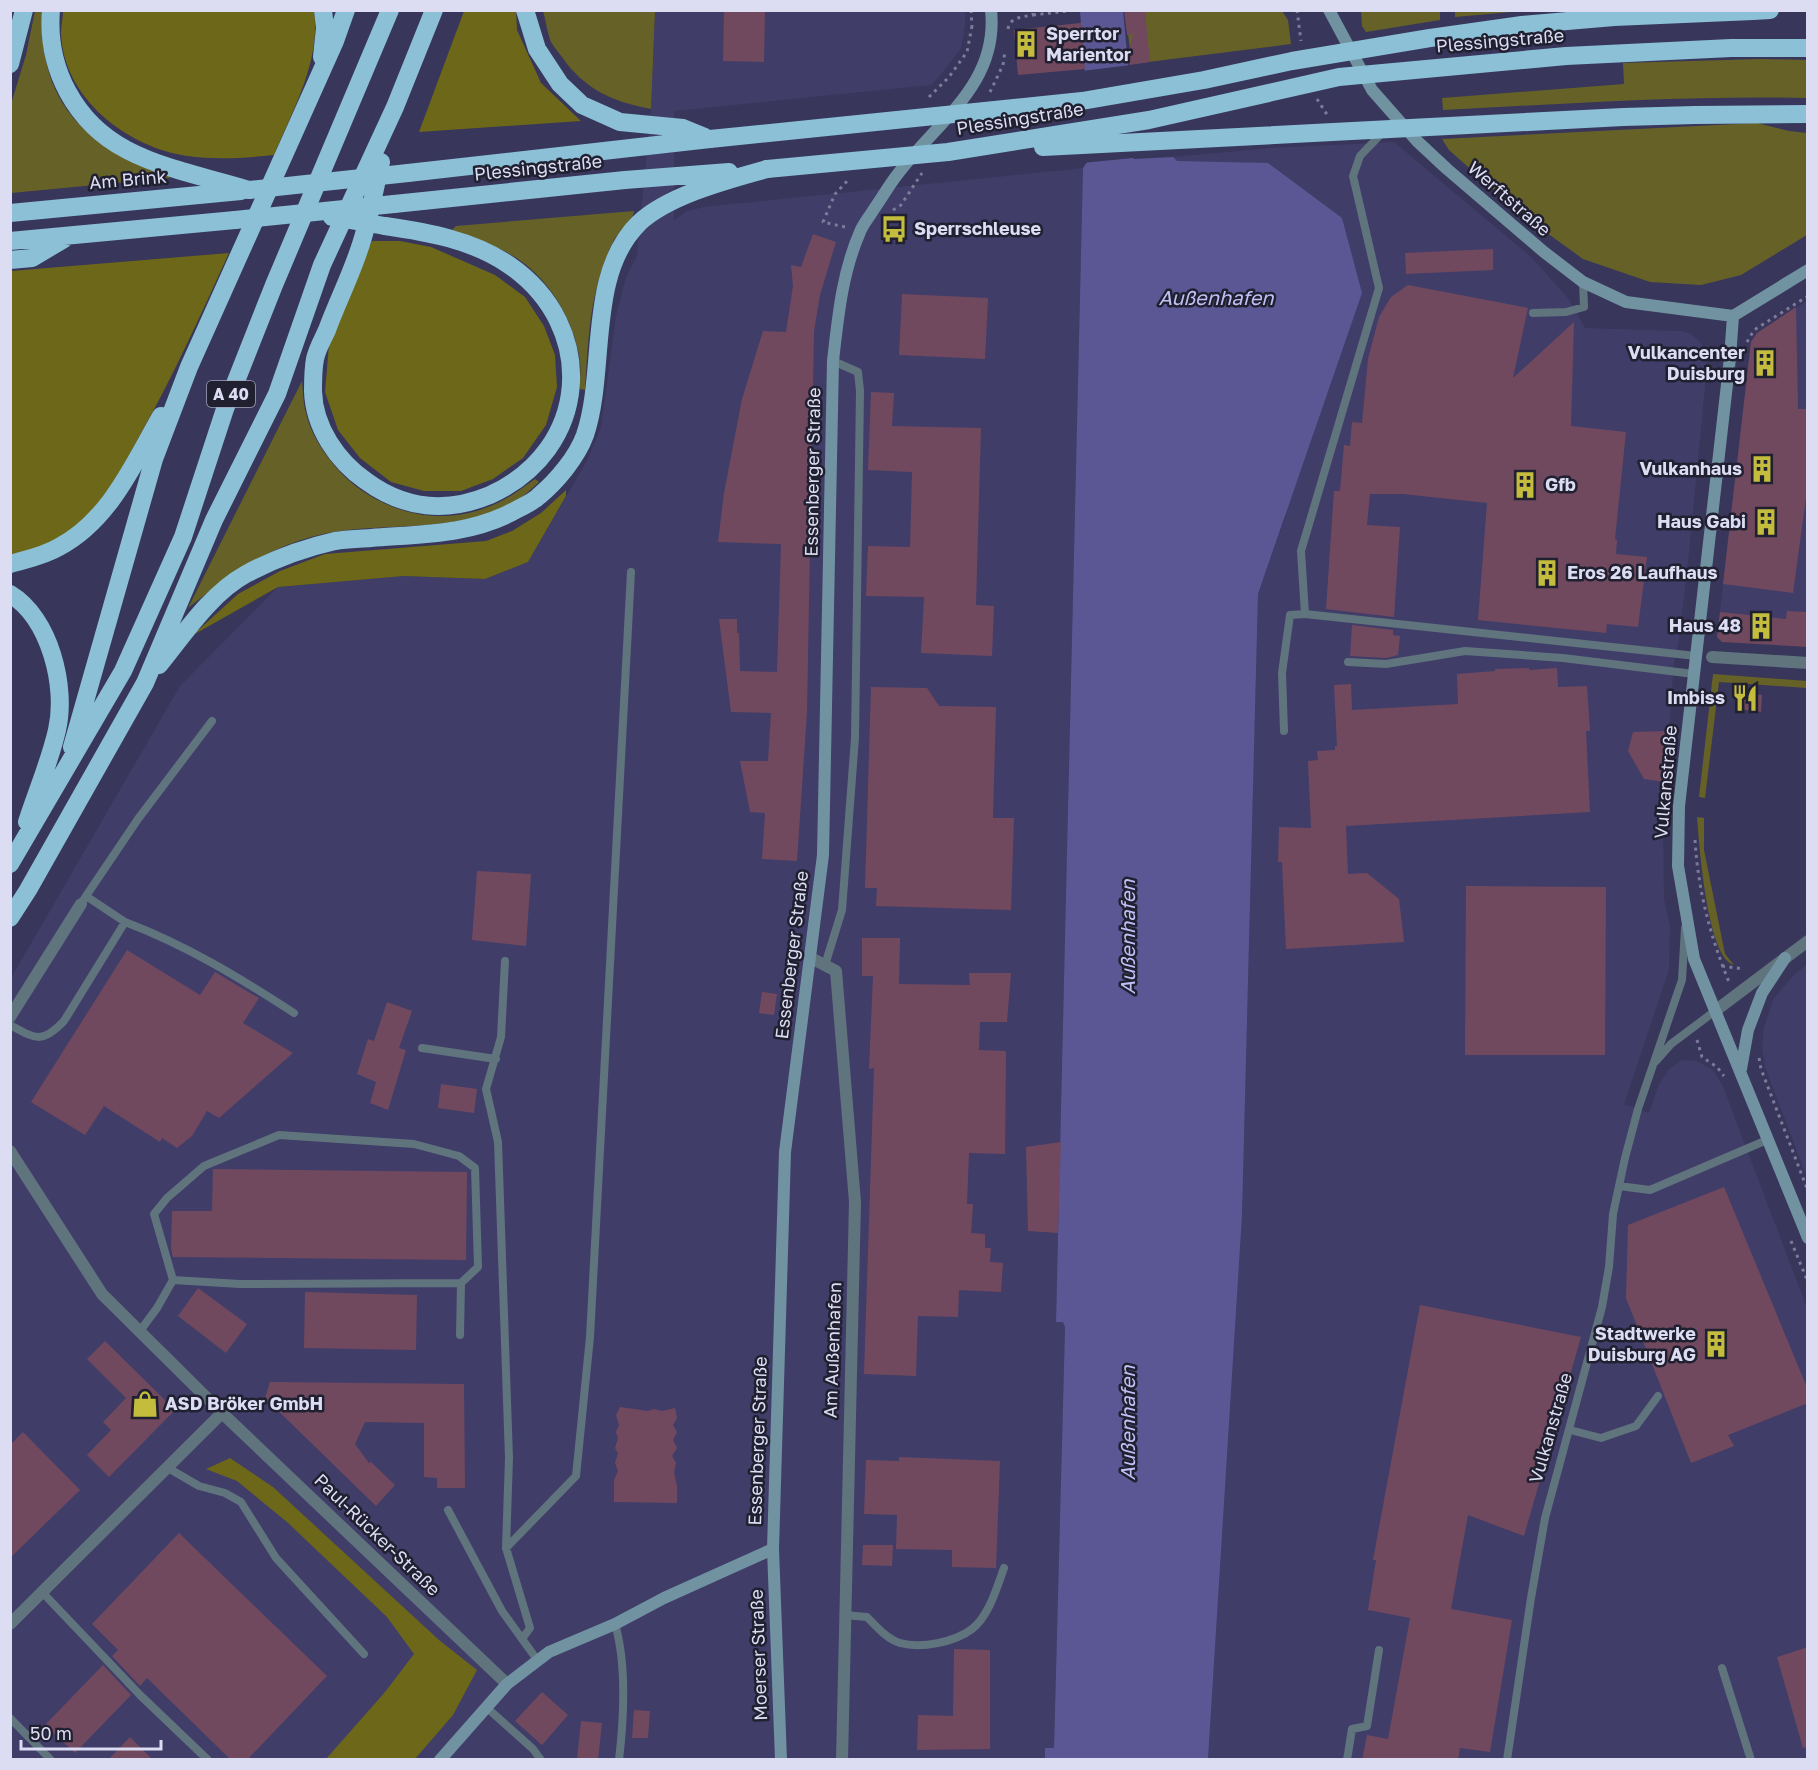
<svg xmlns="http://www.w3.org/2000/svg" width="1818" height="1770" font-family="'Golos Text',sans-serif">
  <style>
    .built { fill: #403d69 }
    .green { fill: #666227 }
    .forest { fill: #6c6719 }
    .water { fill: #5b5794 }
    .pier { fill: #38365b }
    .building { fill: #71495f }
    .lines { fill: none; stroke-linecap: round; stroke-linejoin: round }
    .path { stroke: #7c7b9a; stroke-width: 3; stroke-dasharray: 3 4.5; stroke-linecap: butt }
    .lane { stroke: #5f747d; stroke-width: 8 }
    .street { stroke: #5f747d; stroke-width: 12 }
    .secondary { stroke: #7193a1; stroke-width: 12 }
    .highway { stroke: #8bc0d6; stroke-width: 18 }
    .highway-bridge { stroke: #8bc0d6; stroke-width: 18 }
    .labels { text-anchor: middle; stroke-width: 5; stroke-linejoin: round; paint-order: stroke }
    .shield { fill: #212031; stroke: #a4a4b9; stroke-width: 1.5 }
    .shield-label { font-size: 16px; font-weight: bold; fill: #dcdcf3 }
    .poi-label { font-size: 18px; font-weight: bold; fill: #dcdcf3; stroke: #212031; text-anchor: end }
    .street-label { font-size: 18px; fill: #dcdcf3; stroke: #212031 }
    .water-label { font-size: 20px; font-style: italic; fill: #c1c0f6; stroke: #212031 }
  </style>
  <rect width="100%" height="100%" fill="#38365b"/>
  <!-- built -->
  <path class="built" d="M655,11H965V26L961,48L943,72L931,85L674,111V220L687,211L704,207L1083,168L1056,1322H1063L1065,1326L1054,1748H1046L1045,1760H11V978L180,686L278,587L404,576L485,579L528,562L587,461L601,427L616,316L626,277L637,256L651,109Z
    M1394,142L1531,257L1568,298L1585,328L1681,331L1691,334L1700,342L1706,353L1707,367L1689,552L1679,640L1674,663L1663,805L1664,899L1670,925L1669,969L1624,1104L1649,1113L1659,1084L1669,1069L1682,1060L1697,1061L1713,1070L1722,1084L1807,1308V1759H1208L1242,1216L1258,594L1286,515L1176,161L1173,157L1271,148Z
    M1807,301V647L1717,637L1751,342L1757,333Z
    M1807,964V1178L1765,1067L1762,1046L1764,1027L1774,998L1794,975Z"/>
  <!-- green -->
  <path class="green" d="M1134,10L1282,11L1288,20L1291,44L1132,64L1125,11Z
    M35,11H43C39,62 54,108 97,140C104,145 113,148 121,152C138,160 155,168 171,176L169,178L11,193V104L26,55Z
    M543,11H655L651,109C613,102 584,89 562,57C558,52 554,47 551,42C547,32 546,21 543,11Z
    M1361,11H1440V20L1366,32L1362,26Z
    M1455,11V10L1522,11L1455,17Z
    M1761,59L1807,60V98C1686,95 1564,104 1443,110L1442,98L1624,84L1623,63Z
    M1757,123L1789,131L1807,133V235L1741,275L1701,285L1650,282L1583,259L1521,214L1449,150L1442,139Z
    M634,211C633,220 624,225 619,233C613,240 609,250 606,258C589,300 588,346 585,390L580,389C580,379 581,370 580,361C574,318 546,273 508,253C489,243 471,237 451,231L456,226Z
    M302,381C303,391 303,403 306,413C311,436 325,455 340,472C378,511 436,528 488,507C505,501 520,490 535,479L539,482C532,488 525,495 518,500C512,505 504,507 497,510C434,536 362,518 298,541C257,555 222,581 188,608Z
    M1713,674L1807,681V688L1719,682L1705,798L1699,797Z
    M1697,817L1704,818V850L1725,954L1734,965C1707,959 1699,842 1697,817Z"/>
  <!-- forest -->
  <path class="forest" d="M63,10L314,11C321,60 293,110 274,155C245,158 216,160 187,156C127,147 63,98 61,33C61,26 63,18 63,10Z
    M464,11H516L517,30L541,83L581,121L419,132Z
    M372,241H400L431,247L495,275L525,297L544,326L555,355L557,387L546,425L523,458L493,479L461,491H424L391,482L360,458L338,430L325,392L329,344L348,292Z
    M229,253C201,314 174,375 141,433C123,467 104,504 73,528C55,543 32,550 11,556V271Z
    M566,490V496L528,562L485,579L404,576L278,587L193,635L238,594L280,571L325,554L486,541L512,531L541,513Z
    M230,1458L273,1487L439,1640L477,1670L453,1715L415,1759H326L385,1692L414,1654L387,1617L287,1522L237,1481L206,1469Z"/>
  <!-- water -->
  <path class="water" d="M1123,10L1128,64L1130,153L1134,159L1173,157L1177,161L1268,163L1342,218L1362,293L1258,594L1242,1216L1208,1759L1045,1760V1748H1054L1065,1327L1063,1322H1056L1083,168L1091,156L1080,11Z"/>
  <!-- pier -->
  <path class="pier" d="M1131,65L1133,152L1136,156L1174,154L1082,163L1088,155L1082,71Z"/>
  <!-- building -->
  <path class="building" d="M724,10H765L764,62L723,61Z
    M1124,10H1145L1150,62L1129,65L1128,55L1133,34L1127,35Z
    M1081,23L1085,69L1018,75L1014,30Z
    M813,234L836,242L820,295L814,331L807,712L797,861L762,859L765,813L750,812L740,761H768L771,713L731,712L719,619H737V633H739L740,671L777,672L781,544L718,542L724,493L742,399L763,331L786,332L793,286L791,265L801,267Z
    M1493,249V270L1406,274L1405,253Z
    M1408,285L1528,308L1513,378L1574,322L1571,426L1626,432L1615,539L1617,540L1616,554L1647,557L1638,627L1607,624L1606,633L1478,620L1487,503L1403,494H1370L1367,525L1400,527L1394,617L1326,609L1334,491H1340L1344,445L1350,446L1352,422L1362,423L1368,359L1379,317L1391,297Z
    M902,294L988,298L985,359L899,355Z
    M1796,307L1798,409H1808V483L1793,593L1723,584L1751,342L1757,333Z
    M871,392L894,393L892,426L981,428L976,605L994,606L992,656L921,653L924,597L866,596L868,546L910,547L912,472L868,470Z
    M1787,611L1808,612V647L1722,642L1717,637L1720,612L1786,619Z
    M1352,625L1393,630V635L1400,636L1398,655L1386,658L1350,656Z
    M1529,668V670L1557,668L1558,687L1587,686L1590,731H1586L1590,812L1346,826L1348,874L1367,873L1399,899L1404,942L1286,949L1282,862H1278L1279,827L1311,828L1308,761L1318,760L1317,751L1335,750V746H1337L1334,685L1351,684L1352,710L1458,704L1457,674L1495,671V669Z
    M871,687L927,688L939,706L996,707L993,818H1014L1011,910L876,906L877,888H865Z
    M1740,692L1762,695L1761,712L1738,709Z
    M1669,731L1665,782L1644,779L1628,751L1633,732Z
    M477,871L531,874L526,946L472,940Z
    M1466,886L1606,887L1605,1055H1465Z
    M862,938H900L899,984L970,985L969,973H1011L1007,1022H980L979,1050L1006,1051L1005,1154L969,1153L967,1204H973L971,1233L985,1234V1248H991L990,1262L1003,1263L1001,1292L959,1290L958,1317L918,1316L916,1376L864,1374L874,1068L869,1069L873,976H862Z
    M127,950L200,995L215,972L250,993L259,998L243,1023L293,1053L219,1118L207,1111L192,1136L177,1148L162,1138L160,1142L104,1106L85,1135L31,1102Z
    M762,992L777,994L774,1015L759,1013Z
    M387,1002L412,1011L399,1048L406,1050L388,1110L370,1103L376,1082L357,1074L368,1039L374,1041Z
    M441,1084L477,1089L474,1113L438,1108Z
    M1061,1142L1058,1233L1028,1231L1026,1147Z
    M213,1169L467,1172L466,1260L173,1257L171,1248L172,1211H212Z
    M1724,1187L1808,1390V1403L1728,1435L1734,1446L1691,1463L1626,1298L1628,1225Z
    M198,1288L247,1324L226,1353L178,1316Z
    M305,1292L417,1295L416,1350L304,1348Z
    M1420,1305L1581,1337L1524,1536L1468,1515L1451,1609L1512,1620L1490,1752L1460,1748L1458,1760H1362L1367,1735L1388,1739L1410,1618L1368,1610L1376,1560H1373Z
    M105,1341L175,1410L109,1477L87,1455L111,1430L103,1422L126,1398L87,1359Z
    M270,1382L464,1384L465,1488H437V1478L424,1477V1423L365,1422L355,1444L369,1463L371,1462L395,1485L376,1506L265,1398Z
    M620,1407L648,1411L654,1409L662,1411L675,1408L677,1418L673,1425L677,1432L673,1440L677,1448L672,1456L676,1463L674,1472L677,1486V1503L614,1502V1480L618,1471L615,1463L618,1453L615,1448L618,1438L616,1432L619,1425L616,1415Z
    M23,1432L80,1490L10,1558V1445Z
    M899,1457L1000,1461L996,1568L952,1567V1550L896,1549L897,1515L864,1514L866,1460L899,1461Z
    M179,1533L327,1676L247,1760H231L147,1678L140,1686L112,1656L118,1650L92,1624Z
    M863,1545H893L892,1566L862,1565Z
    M1808,1647V1747L1803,1748L1777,1657Z
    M954,1649L990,1650V1749L917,1750L918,1715L953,1716Z
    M103,1665L131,1695L75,1753L45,1725Z
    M542,1692L568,1715L542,1745L515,1721Z
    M634,1710L650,1711L648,1738H632Z
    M581,1721L602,1723L598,1760H577Z
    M130,1737L153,1760H108Z"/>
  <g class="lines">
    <!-- path -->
    <path class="path" d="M971,10L972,26
      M1297,10L1301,41
      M1033,15L1076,10
      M1008,29C1010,17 1022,17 1033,15V10
      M990,92L1003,65L1005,51
      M929,97L949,77L967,52L972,26H975
      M1317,99L1328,116
      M893,210L901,205L922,173
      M845,227L823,222L835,194L849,179
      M1747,342L1754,330L1808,296
      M1695,840C1698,890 1710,936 1729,982
      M1722,966L1744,969
      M1697,1040L1702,1057L1717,1067L1724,1076
      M1759,1058L1761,1069L1808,1191
      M1791,1241L1808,1282"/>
    <!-- lane -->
    <path class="lane" d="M1533,313L1566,312L1584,307L1583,282
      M1305,614L1301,551L1379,288L1353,176L1360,156L1384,131
      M1348,662L1386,664L1465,651L1563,658L1694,674
      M1284,731L1282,673L1290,615L1305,614L1696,656
      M86,896L138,819L212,721
      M125,922C186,945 240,978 294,1013
      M505,961L501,1037L486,1089L498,1142L509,1458L506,1548L530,1628L522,1639
      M825,965L842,910L855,738L860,391L858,372L833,361
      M10,1025C36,1039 42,1044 64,1021L125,922L86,896L81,904
      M422,1048L496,1059
      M1656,1061L1671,1044L1715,1011
      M1619,1186L1650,1190L1767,1140
      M173,1280L154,1214L167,1198L204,1166L279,1135L414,1144L459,1156L475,1168L478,1267L461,1283
      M140,1331L157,1308L173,1280L240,1284L461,1283L460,1335
      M1570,1430L1601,1438L1636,1426L1658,1396
      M168,1468L199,1486L225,1493L241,1502L276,1558L364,1654
      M448,1510L502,1611L538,1661
      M506,1548L576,1476L590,1337L631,572
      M42,1592L140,1695L208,1760
      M844,1615L867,1617C877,1627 887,1639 900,1643C921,1649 955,1642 972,1629C989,1616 997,1587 1004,1568
      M615,1624C627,1665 624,1717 619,1760
      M1722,1668L1751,1760
      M486,1707L533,1749L541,1760
      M10,1718L51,1760
      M1347,1760L1352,1729L1367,1726L1379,1650
      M1507,1760L1531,1598L1545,1518L1602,1307L1609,1267L1613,1214L1625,1158L1638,1109L1682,980L1685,928"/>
    <!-- street -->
    <path class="street" d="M1712,657L1808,663
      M811,958L836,971L855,1202L842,1760
      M1715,1011L1808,941
      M10,1017L81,904
      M10,1151L102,1294L222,1413L507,1684
      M10,1624L222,1413"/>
    <!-- secondary -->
    <path class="secondary" d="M1329,10L1372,90L1417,141L1447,169L1544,252L1583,282L1626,302L1733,316
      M1733,316L1730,358L1679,806L1678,866L1694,959L1808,1238
      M1733,316L1808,270
      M1741,1069L1748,1030L1762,993L1785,958
      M440,1760L507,1684L549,1652L615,1624L664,1598L773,1549
      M781,1760L773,1549L785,1152L823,855L833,361C838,317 842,273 860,232C863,224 870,216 874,209C882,198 889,185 897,175C936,122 999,85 991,10"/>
    <!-- highway -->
    <path class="highway" d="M51,10C46,68 75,123 127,150C163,169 210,178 249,190
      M525,10L537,49L560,84L582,105L620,122L683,128L705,137
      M1753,11L1770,10
      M322,57L325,28L323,10
      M10,64L24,10
      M1695,115L1808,114
      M381,162C374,191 369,222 359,250C350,277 337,303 327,330C323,339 317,349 315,359C313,369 313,381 313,391C314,427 337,461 366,481C404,509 447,513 490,495C590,450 599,327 509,265C473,240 427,232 385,226
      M408,173L710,139
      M394,204L625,180L729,172
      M10,213L241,191
      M10,241L235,220
      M10,260L32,258L64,239
      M10,564C27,559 44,556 59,547C110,520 134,463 161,416
      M10,594C50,618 67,687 57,730C50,761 37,791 27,822
      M159,665C185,633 210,594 246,574C274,559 304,548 335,541C347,539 359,539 371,538C421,534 471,535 516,510C523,506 533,502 539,496C557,481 577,457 585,435C607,370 586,275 639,223C669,195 728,180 767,169
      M72,747L154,459L189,367L335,41L346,10
      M10,864L123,671L183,537L225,409L274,285L390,10
      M10,918L28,890L145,683L214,520L277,394L322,265L395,107L434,10"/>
    <!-- highway-bridge -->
    <path class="highway-bridge" d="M710,139L1082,101L1204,80L1292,61L1430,38L1522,25L1614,17L1753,11
      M1043,147L1623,117L1695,115
      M767,169L948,152L1149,120L1339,77L1566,56L1731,48H1808
      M249,190L408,173
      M332,217L385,226
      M235,220L394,204"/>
  </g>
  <!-- icons -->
  <defs>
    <symbol id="building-bare" viewBox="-9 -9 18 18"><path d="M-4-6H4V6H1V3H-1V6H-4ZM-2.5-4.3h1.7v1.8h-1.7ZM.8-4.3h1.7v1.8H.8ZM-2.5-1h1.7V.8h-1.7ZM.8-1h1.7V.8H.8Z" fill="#c4bc3d" stroke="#212031" stroke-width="2.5" paint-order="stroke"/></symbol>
    <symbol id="bus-bare" viewBox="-9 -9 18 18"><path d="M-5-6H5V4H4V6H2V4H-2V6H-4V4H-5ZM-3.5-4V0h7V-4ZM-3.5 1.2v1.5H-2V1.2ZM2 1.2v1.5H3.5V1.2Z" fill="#c4bc3d" stroke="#212031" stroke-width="2.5" paint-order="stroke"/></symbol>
    <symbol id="restaurant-bare" viewBox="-9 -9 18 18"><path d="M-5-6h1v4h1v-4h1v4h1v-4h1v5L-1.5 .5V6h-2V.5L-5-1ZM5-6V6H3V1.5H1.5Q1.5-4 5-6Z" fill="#c4bc3d" stroke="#212031" stroke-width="2.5" paint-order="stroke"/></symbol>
    <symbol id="shop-bare" viewBox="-9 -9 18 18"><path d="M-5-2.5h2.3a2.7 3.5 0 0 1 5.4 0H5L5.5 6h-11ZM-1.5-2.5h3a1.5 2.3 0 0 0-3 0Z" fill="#c4bc3d" stroke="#212031" stroke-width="2.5" paint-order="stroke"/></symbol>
  </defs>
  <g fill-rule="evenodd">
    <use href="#building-bare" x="1007" y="25" width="38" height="38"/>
    <use href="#bus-bare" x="875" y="210" width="38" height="38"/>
    <use href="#building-bare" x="1746" y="344" width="38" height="38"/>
    <use href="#building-bare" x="1743" y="450" width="38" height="38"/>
    <use href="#building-bare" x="1506" y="466" width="38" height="38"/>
    <use href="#building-bare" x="1747" y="503" width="38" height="38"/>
    <use href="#building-bare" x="1528" y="554" width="38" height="38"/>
    <use href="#building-bare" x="1742" y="607" width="38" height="38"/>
    <use href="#restaurant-bare" x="1726" y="679" width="38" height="38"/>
    <use href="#building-bare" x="1697" y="1325" width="38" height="38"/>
    <use href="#shop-bare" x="126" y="1385" width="38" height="38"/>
  </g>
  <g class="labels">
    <!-- shield labels -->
    <rect class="shield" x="207" y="381" width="48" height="26" rx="4.5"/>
    <g class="shield-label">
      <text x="231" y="400">A 40</text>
    </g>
    <!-- poi labels -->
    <g class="poi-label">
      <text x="1046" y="40" text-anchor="start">Sperrtor<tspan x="1046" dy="21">Marientor</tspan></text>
      <text x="914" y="235" text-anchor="start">Sperrschleuse</text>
      <text x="1745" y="359">Vulkancenter<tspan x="1745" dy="21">Duisburg</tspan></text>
      <text x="1742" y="475">Vulkanhaus</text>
      <text x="1545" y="491" text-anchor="start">Gfb</text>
      <text x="1746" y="528">Haus Gabi</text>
      <text x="1567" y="579" text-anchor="start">Eros 26 Laufhaus</text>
      <text x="1741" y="632">Haus 48</text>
      <text x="1725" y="704">Imbiss</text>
      <text x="1696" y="1340">Stadtwerke<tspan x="1696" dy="21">Duisburg AG</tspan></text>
      <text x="165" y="1410" text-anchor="start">ASD Bröker GmbH</text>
    </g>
    <!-- street labels -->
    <g class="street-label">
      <text transform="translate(1500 41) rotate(-5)" y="6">Plessingstraße</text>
      <text transform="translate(1020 119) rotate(-9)" y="6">Plessingstraße</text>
      <text transform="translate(538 168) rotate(-6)" y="6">Plessingstraße</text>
      <text transform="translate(128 180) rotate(-5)" y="6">Am Brink</text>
      <text transform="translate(1509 199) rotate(41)" y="6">Werftstraße</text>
      <text transform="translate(813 472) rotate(-89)" y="6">Essenberger Straße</text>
      <text transform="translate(1666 782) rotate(-85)" y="6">Vulkanstraße</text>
      <text transform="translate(792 955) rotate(-83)" y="6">Essenberger Straße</text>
      <text transform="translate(833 1350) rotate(-88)" y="6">Am Außenhafen</text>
      <text transform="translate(1551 1428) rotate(-74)" y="6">Vulkanstraße</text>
      <text transform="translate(758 1441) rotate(-88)" y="6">Essenberger Straße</text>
      <text transform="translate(377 1535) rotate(44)" y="6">Paul-Rücker-Straße</text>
      <text transform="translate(759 1655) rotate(-92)" y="6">Moerser Straße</text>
    </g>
    <!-- water labels -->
    <g class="water-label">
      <text x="1216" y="305">Außenhafen</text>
      <text transform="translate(1128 937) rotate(-90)" y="7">Außenhafen</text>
      <text transform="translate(1128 1423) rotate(-90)" y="7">Außenhafen</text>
    </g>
  </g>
  <!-- border -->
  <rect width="1818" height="1770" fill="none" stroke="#dcdcf3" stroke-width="24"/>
  <!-- scale -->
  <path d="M21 1740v9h140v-9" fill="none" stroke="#dcdcf3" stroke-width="3"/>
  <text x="30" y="1740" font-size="18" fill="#dcdcf3" stroke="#212031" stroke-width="4.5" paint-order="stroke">50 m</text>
</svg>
